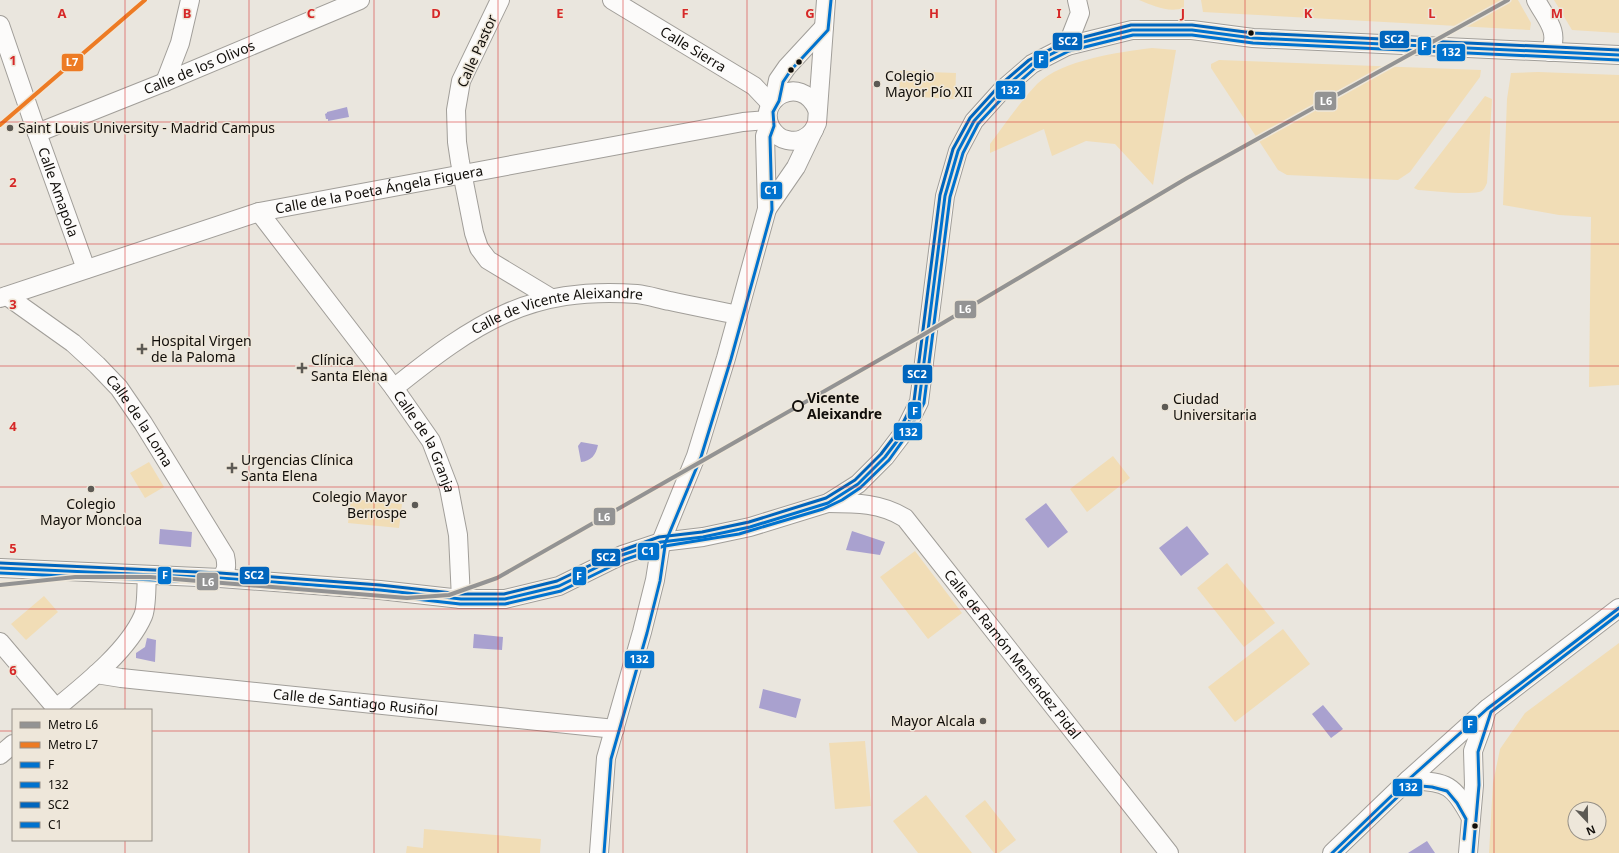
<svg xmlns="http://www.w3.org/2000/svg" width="1619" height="853" font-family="'Noto Sans',sans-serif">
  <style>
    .green { fill: #f1ddb6; fill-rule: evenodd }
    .water { fill: #a9a1cf }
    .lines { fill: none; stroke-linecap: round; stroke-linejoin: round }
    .minor-casing { stroke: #a19e99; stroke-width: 20 }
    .minor { stroke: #fcfbfa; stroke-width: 18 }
    .bus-1-casing { stroke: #eee7da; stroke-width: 6 }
    .bus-2-casing { stroke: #eee7da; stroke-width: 6 }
    .bus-3-casing { stroke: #eee7da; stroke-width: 6 }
    .bus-4-casing { stroke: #eee7da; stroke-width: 6 }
    .bus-1 { stroke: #0072ce; stroke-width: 3 }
    .bus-2 { stroke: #0072ce; stroke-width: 3 }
    .bus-3 { stroke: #0065bd; stroke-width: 3 }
    .bus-4 { stroke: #0072ce; stroke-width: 3 }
    .metro-1-casing { stroke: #eee7da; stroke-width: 7 }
    .metro-2-casing { stroke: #eee7da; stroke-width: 7 }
    .metro-1 { stroke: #939393; stroke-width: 4 }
    .metro-2 { stroke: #ed7b24; stroke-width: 4 }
    .grid { fill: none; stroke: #d62828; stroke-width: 1; stroke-opacity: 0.55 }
    .bus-dot { fill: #110e0a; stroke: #eee7da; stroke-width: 1.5 }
    .poi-dot { fill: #5d5a54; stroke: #eee7da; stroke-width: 1.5 }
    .stop-dot { fill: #eee7da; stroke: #110e0a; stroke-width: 2 }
    .labels { text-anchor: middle; stroke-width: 3; stroke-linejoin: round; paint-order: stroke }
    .street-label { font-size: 14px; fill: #110e0a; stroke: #eee7da }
    .poi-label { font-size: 14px; fill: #110e0a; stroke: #eee7da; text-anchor: start }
    .stop-label { font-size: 14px; font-weight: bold; fill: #110e0a; stroke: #eee7da; text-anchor: start }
    .grid-label { font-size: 13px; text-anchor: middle; font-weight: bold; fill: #d62828; stroke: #eee7da; stroke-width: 3; stroke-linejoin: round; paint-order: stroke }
    .line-badge { stroke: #eee7da; stroke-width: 1.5 }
    .badge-label { font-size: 11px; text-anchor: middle; font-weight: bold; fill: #fff }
  </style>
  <rect width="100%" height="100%" fill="#eae6de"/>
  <!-- green -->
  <path class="green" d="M1139,0H1184V8C1168,13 1154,6 1139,0Z
    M1201,0H1518L1531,23L1530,30L1203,12Z
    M1554,0H1619V33L1572,30Z
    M1152,48L1176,50L1153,185L1115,144L1086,141L1052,156L1044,129L990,153V144C1005,124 1020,102 1037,84C1062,60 1119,52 1152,48Z
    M1219,60L1481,70L1480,77L1410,172L1398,180L1287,175L1278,170L1211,68V64Z
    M900,71L956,73L955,99L899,96Z
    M1538,72L1619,75V385L1589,387L1591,217L1559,215L1503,205L1507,99L1511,73Z
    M1485,96L1492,99L1487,183C1485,187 1484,191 1479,192C1465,195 1433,191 1418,190L1414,188Z
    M1113,456L1130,478L1087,512L1070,489Z
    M149,462L164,487L145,498L130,473Z
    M351,499L402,504L399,528L348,523Z
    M915,551L962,613L928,639L880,577Z
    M1227,563L1275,623L1244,647L1197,588Z
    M44,596L58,612L26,640L11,624Z
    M1283,629L1310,664L1235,722L1208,687Z
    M1619,643V853H1489L1493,783L1500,749L1525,713ZM1575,809H1599V833H1575Z
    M865,741L871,806L835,809L829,743Z
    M926,795L972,853H918L893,821Z
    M985,800L1016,840L999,853H994L965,816Z
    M424,829L541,839L540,853H406L407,846L423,848Z"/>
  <!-- water -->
  <path class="water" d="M347,107L349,117L328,121V119H326L325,114L327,113V112Z
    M581,442L598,445C596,455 591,461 581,462L578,446Z
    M1046,503L1068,532L1048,548L1025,519Z
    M1187,526L1209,554L1181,576L1159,548Z
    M160,529L192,532L191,547L159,544Z
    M852,531L885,542L880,555L846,550Z
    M474,634L503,637L502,650L473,648Z
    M147,638L156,640L155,662L136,658V653L145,647Z
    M763,689L801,699L796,718L759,708Z
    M1323,705L1343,729L1331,738L1312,714Z
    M1427,841L1435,853H1408Z"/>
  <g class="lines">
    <defs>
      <g id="minor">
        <path d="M500,0L461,81L456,110L457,142L460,162L474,233L479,248L488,260L551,298"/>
        <path id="s1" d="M612,0L754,86L771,104"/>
        <path d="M1536,0C1546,19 1560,31 1550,52"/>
        <path id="s2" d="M0,25L37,133L86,269"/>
        <path d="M1067,46L1080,13L1077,0"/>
        <path d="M165,82L180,43L190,0"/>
        <path d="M774,100L778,80L787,67L824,27"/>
        <path d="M814,130C807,138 799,143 787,140C780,139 775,134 771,128C755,99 801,73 817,109"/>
        <path id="s3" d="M37,133L165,82L360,0"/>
        <path d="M767,209L796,167L817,123L826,0"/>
        <path id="s4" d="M259,212L394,388L431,441L449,488L458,535L461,599"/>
        <path id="s5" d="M7,296L73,343L97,365L119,388L143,423L225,556C227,565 227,572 220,578"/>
        <path id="s6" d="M0,298L259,212L743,122L768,120"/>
        <path id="s7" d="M394,388C475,323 529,286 637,294C648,295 659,299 670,301C692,306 715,310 738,315"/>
        <path id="s8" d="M828,503C856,503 881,503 905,518L1169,853"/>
        <path d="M0,568L220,578L380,590L461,599H505L559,586L622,555L661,542L703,537L750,527L828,503L858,484L885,457L904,432L919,402L945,196L958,151L974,121L1002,90L1032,64L1067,46L1132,30H1192L1253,38L1619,55"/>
        <path d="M0,642L56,708"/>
        <path id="s9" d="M96,674L121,678L615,729"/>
        <path d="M54,710C83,686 128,651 143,616C147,607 146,587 147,576"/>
        <path d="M0,755L13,744"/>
        <path d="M1408,780C1447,783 1452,782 1471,818"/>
        <path d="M599,853L606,758L642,632L655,580L661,542L696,456L726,358L767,209L765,136L769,125"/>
        <path d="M1332,853L1408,780L1487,709L1619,608"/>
        <path d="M1468,853L1474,785L1473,751L1483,724L1487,709"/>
      </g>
    </defs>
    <!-- minor casing -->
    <use href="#minor" class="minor-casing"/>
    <!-- minor -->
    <use href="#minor" class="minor"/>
    <defs>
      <path id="bus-1" d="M0,568L220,578L380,590L461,599H505L559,586L622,555L661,542L703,537L750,527L828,503L858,484L885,457L904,432L919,402L945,196L958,151L974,121L1002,90L1032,64L1067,46L1132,30H1192L1253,38L1619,55
        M1332,853L1408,780L1487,709L1619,608"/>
      <path id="bus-2" d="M604,853L611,759L647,633L660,581L665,546L739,534L823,509L842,500L860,488L889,460L904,439L924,403L950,197L963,153L978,124L1006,94L1035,68L1069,51L1133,35H1192L1253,43L1619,60
        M1339,853L1410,785L1432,787L1447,791L1457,803L1466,819L1464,839
        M1473,853L1479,785L1478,752L1491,712L1619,614"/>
      <path id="bus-3" d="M0,563L220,573L380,585L461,594H504L557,581L620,551L659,537L702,532L749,522L826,498L855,480L881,454L900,429L914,401L940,195L953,149L970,118L999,86L1029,60L1065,42L1131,25H1192L1253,33L1619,50"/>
      <path id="bus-4" d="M0,573L220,583L380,595L460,604H505L561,591L624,560L664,546L701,457L731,359L772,210L770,137L774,126L773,112L779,101L783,82L791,70L828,30L831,0"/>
    </defs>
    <!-- bus-1 casing -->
    <use href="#bus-1" class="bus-1-casing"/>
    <!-- bus-2 casing -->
    <use href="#bus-2" class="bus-2-casing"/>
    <!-- bus-3 casing -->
    <use href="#bus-3" class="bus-3-casing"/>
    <!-- bus-4 casing -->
    <use href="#bus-4" class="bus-4-casing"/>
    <!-- bus-1 -->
    <use href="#bus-1" class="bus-1"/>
    <!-- bus-2 -->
    <use href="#bus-2" class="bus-2"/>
    <!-- bus-3 -->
    <use href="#bus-3" class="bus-3"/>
    <!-- bus-4 -->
    <use href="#bus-4" class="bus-4"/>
    <defs>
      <path id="metro-1" d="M0,585L75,577H150L407,598L449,595L497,578L921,336L1187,178L1508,0"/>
      <path id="metro-2" d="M0,125L145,0"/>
    </defs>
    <!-- metro-1 casing -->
    <use href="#metro-1" class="metro-1-casing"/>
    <!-- metro-2 casing -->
    <use href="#metro-2" class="metro-2-casing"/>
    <!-- metro-1 -->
    <use href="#metro-1" class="metro-1"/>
    <!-- metro-2 -->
    <use href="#metro-2" class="metro-2"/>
  </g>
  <!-- grid -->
  <path class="grid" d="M125,0V710M249,0V853M374,0V853M498,0V853M623,0V853M747,0V853M872,0V853M996,0V853M1121,0V853M1245,0V853M1370,0V853M1494,0V853M0,122H1619M0,244H1619M0,366H1619M0,487H1619M0,609H1619M0,731H13M151,731H1619M125,840V853"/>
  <!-- markers -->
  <g class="bus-dot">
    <circle cx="1251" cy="33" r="3.5"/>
    <circle cx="799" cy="62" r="3.5"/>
    <circle cx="791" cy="70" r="3.5"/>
    <circle cx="1475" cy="826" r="3.5"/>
  </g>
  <g class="poi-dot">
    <circle cx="877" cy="84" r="4"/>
    <circle cx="10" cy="128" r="4"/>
    <path d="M140 343h4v4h4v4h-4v4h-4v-4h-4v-4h4z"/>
    <path d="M300 362h4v4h4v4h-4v4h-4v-4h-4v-4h4z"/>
    <circle cx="1165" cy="407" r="4"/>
    <path d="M230 462h4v4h4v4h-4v4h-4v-4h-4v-4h4z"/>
    <circle cx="91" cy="489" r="4"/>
    <circle cx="415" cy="505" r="4"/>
    <circle cx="983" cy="721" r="4"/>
  </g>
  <circle class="stop-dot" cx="798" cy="406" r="5"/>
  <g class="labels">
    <!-- street labels -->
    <g class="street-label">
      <text dy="5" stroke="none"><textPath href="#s1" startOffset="95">Calle Sierra</textPath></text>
      <text transform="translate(477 51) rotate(-66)" y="5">Calle Pastor</text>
      <text dy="5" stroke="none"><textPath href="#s3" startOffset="175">Calle de los Olivos</textPath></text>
      <text dy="5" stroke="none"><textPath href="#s6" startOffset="395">Calle de la Poeta Ángela Figuera</textPath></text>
      <text dy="5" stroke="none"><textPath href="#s2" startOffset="177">Calle Amapola</textPath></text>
      <text dy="5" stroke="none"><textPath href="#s7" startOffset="186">Calle de Vicente Aleixandre</textPath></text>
      <text dy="5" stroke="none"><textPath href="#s5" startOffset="184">Calle de la Loma</textPath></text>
      <text dy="5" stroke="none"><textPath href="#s4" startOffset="284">Calle de la Granja</textPath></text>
      <text dy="5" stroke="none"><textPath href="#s8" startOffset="253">Calle de Ramón Menéndez Pidal</textPath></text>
      <text dy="5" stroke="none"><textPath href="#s9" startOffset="261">Calle de Santiago Rusiñol</textPath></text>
    </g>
    <!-- poi labels -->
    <g class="poi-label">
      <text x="885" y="81">Colegio<tspan x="885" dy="16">Mayor Pío XII</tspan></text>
      <text x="18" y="133">Saint Louis University - Madrid Campus</text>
      <text x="151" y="346">Hospital Virgen<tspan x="151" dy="16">de la Paloma</tspan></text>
      <text x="311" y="365">Clínica<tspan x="311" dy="16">Santa Elena</tspan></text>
      <text x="1173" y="404">Ciudad<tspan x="1173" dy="16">Universitaria</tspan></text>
      <text x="241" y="465">Urgencias Clínica<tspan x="241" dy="16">Santa Elena</tspan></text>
      <text x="407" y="502" text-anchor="end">Colegio Mayor<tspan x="407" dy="16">Berrospe</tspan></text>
      <text x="91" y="509" text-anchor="middle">Colegio<tspan x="91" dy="16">Mayor Moncloa</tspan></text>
      <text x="975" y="726" text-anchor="end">Mayor Alcala</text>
    </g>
    <!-- stop labels -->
    <g class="stop-label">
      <text x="807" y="403">Vicente<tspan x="807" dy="16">Aleixandre</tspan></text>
    </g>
  </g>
  <g class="grid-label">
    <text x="62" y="18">A</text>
    <text x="187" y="18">B</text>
    <text x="311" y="18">C</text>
    <text x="436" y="18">D</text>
    <text x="560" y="18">E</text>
    <text x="685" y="18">F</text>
    <text x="810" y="18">G</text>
    <text x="934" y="18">H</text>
    <text x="1059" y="18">I</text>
    <text x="1183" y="18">J</text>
    <text x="1308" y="18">K</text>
    <text x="1432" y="18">L</text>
    <text x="1557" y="18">M</text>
    <text x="13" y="65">1</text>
    <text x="13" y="187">2</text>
    <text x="13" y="309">3</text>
    <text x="13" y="431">4</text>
    <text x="13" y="553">5</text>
    <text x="13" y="675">6</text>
  </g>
  <g class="line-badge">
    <rect x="1379" y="30" width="31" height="19" rx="4" fill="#0065bd"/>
    <rect x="1052" y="32" width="31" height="19" rx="4" fill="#0065bd"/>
    <rect x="1417" y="36" width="15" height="20" rx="4" fill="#0072ce"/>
    <rect x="1436" y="43" width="30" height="19" rx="4" fill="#0072ce"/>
    <rect x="1033" y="50" width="16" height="19" rx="4" fill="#0072ce"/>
    <rect x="61" y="53" width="23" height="19" rx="4" fill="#ed7b24"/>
    <rect x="995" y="80" width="31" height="20" rx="4" fill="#0072ce"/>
    <rect x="1314" y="91" width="23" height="20" rx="4" fill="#939393"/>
    <rect x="760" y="181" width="23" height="19" rx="4" fill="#0072ce"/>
    <rect x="954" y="300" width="23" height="19" rx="4" fill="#939393"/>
    <rect x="902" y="364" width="31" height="20" rx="4" fill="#0065bd"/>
    <rect x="907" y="401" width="15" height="19" rx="4" fill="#0072ce"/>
    <rect x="893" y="422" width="30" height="19" rx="4" fill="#0072ce"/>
    <rect x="593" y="507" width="23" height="19" rx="4" fill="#939393"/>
    <rect x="637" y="542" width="23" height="19" rx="4" fill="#0072ce"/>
    <rect x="591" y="548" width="30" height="19" rx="4" fill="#0065bd"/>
    <rect x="157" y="566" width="15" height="19" rx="4" fill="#0072ce"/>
    <rect x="239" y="566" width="31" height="19" rx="4" fill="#0065bd"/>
    <rect x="572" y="566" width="15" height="20" rx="4" fill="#0072ce"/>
    <rect x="196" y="572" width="23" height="19" rx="4" fill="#939393"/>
    <rect x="624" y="650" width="31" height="19" rx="4" fill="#0072ce"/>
    <rect x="1462" y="715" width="16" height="19" rx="4" fill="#0072ce"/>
    <rect x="1392" y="778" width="31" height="19" rx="4" fill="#0072ce"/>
  </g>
  <g class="badge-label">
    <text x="1394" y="43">SC2</text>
    <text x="1068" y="45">SC2</text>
    <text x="1424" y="50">F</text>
    <text x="1451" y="56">132</text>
    <text x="1041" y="63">F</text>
    <text x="72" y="66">L7</text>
    <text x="1010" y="94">132</text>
    <text x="1326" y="105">L6</text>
    <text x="771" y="194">C1</text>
    <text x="965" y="313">L6</text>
    <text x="917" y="378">SC2</text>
    <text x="915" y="415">F</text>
    <text x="908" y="436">132</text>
    <text x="604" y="521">L6</text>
    <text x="648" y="555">C1</text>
    <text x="606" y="561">SC2</text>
    <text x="165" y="579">F</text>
    <text x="254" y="579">SC2</text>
    <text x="579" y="580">F</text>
    <text x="208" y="586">L6</text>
    <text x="639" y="663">132</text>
    <text x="1470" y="728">F</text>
    <text x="1408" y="791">132</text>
  </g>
  <!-- legend -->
  <rect x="12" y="709" width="140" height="132" fill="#eee7da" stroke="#969087"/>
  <rect x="20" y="722" width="20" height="6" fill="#939393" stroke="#969087"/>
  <text x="48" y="729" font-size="12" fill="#110e0a">Metro L6</text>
  <rect x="20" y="742" width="20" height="6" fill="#ed7b24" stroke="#969087"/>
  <text x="48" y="749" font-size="12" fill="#110e0a">Metro L7</text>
  <rect x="20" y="762" width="20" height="6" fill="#0072ce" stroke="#969087"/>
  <text x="48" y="769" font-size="12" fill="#110e0a">F</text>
  <rect x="20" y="782" width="20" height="6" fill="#0072ce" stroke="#969087"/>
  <text x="48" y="789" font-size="12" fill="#110e0a">132</text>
  <rect x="20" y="802" width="20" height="6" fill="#0065bd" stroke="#969087"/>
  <text x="48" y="809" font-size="12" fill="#110e0a">SC2</text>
  <rect x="20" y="822" width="20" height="6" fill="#0072ce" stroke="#969087"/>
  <text x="48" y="829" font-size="12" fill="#110e0a">C1</text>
  <!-- north arrow -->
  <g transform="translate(1587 821) rotate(158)"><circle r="19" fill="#eee7da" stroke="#969087"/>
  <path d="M0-3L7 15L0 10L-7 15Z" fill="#5d5a54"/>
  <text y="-6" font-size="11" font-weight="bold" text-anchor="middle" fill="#110e0a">N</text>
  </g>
</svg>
